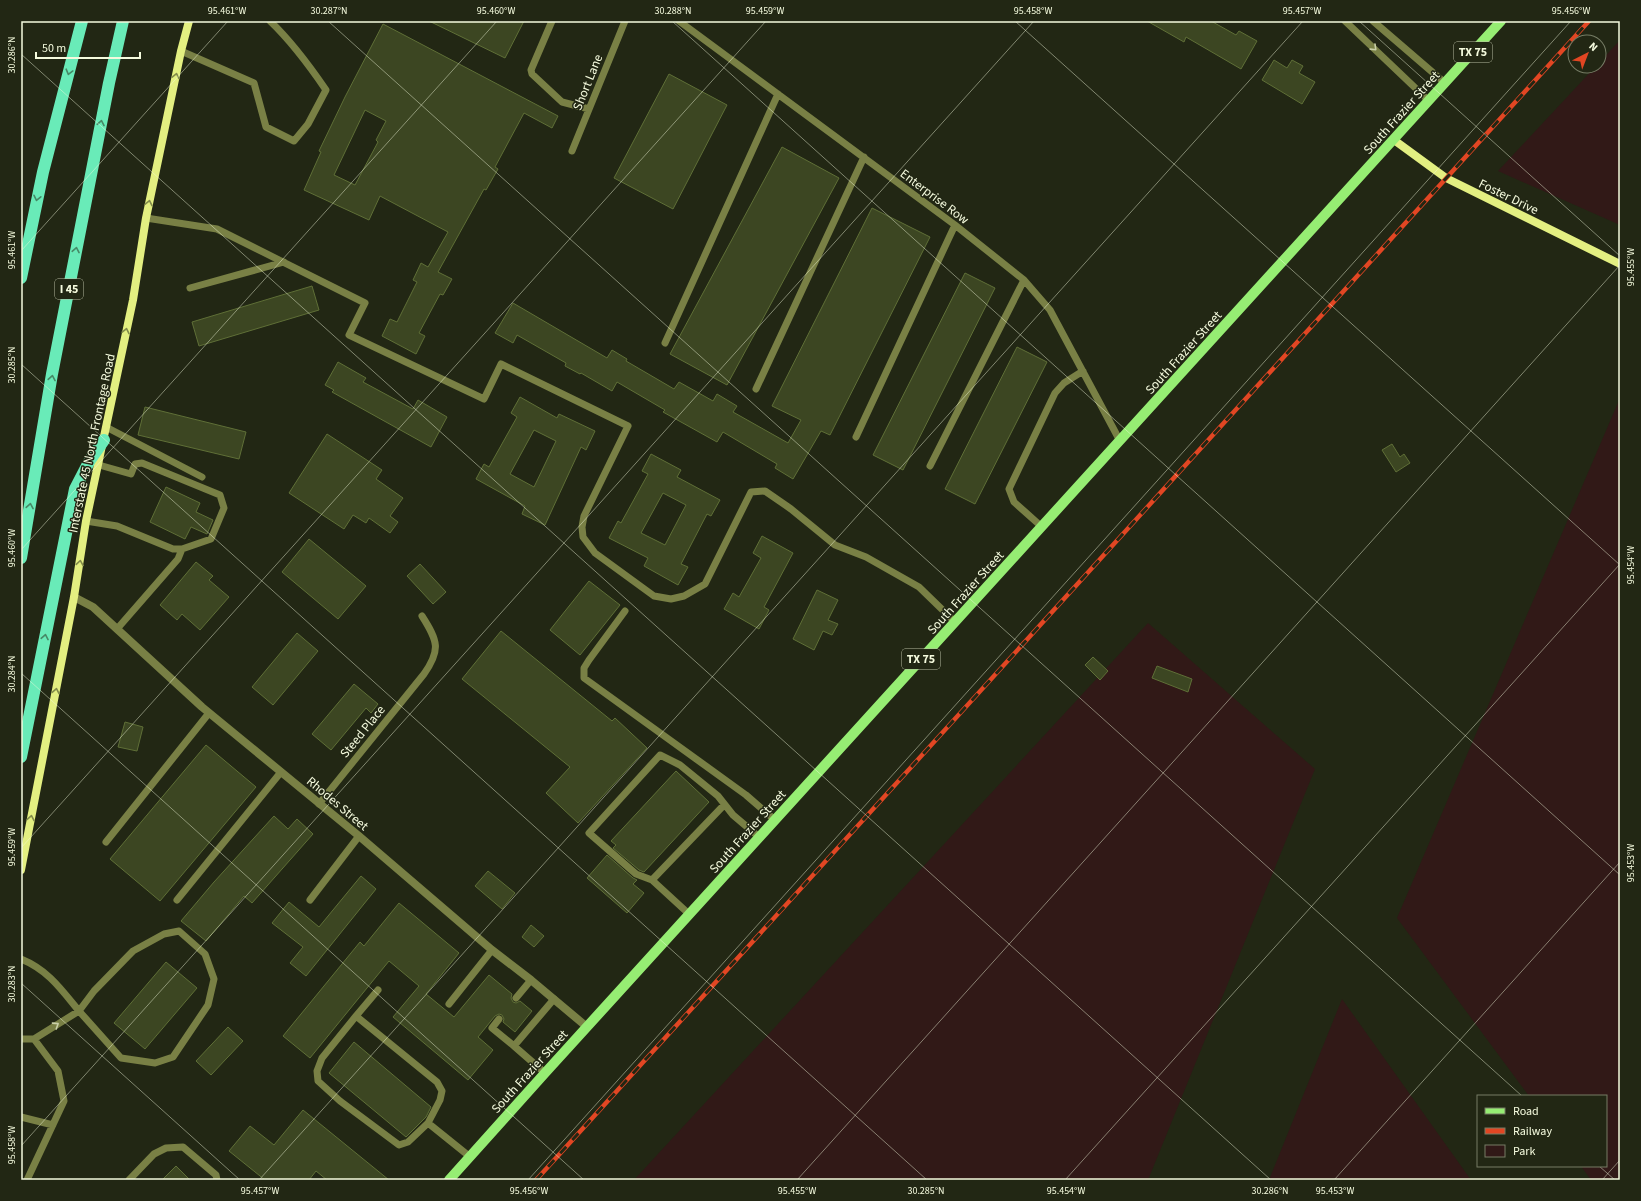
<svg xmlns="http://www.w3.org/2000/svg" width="1641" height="1201" font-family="'Source Sans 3',sans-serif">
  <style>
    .green { fill: #311917 }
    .building { fill: #3c4622; stroke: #5f6f37; fill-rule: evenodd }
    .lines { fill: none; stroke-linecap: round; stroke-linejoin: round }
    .lane { stroke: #798045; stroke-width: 7 }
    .street { stroke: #798045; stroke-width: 8 }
    .secondary { stroke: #e3ef81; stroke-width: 8 }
    .primary { stroke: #96ed73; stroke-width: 10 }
    .highway { stroke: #69ebb8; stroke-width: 12 }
    .rail-casing { stroke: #e24623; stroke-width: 4.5 }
    .rail { stroke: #222714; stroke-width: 3; stroke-dasharray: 9; stroke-linecap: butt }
    .oneway { stroke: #cad0a8 }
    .oneway2 { stroke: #468966 }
    .oneway3 { stroke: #828b4a }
    .ticks { fill: none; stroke: #f5fbde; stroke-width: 1; stroke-opacity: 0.45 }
    .labels { text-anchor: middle; stroke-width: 3; stroke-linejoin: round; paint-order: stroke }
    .shield { fill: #222714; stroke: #b6bba1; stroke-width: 1 }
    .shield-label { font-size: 12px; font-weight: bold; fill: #f5fbde }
    .street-label { font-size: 13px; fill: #f5fbde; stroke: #222714 }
    .neatline { fill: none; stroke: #f5fbde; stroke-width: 1.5 }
    .ticks-label { font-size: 10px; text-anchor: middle; fill: #f5fbde }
  </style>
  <rect width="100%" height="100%" fill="#222714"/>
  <!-- green -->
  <path class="green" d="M1620,40V225L1498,171L1596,66H1599V63Z
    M1620,398V1180H1591L1581,1166H1606V1096H1529L1397,918Z
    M1148,623L1315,769L1148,1180H634Z
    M1342,999L1471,1180H1269Z"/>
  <!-- building -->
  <path class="building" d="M429,21H524L505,58Z
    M1147,21H1211L1236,35L1239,31L1257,41L1241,69L1186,37L1184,42Z
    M383,24L558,116L552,128L524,113L495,167L498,169L486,190L484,189L438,272L452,279L443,295L440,294L419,333L425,336L416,354L382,336L390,319L397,322L417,282L413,280L421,263L428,267L448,232L380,196L369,220L304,190L321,152L319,151L345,97ZM365,110L386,121L376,140L378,142L355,185L334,175Z
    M1274,60L1287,68L1292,60L1303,66L1299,73L1315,82L1302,104L1262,80Z
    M669,74L727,105L673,209L614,178Z
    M782,147L839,178L727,385L670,354Z
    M872,208L930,237L830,435L821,431L793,479L775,468L777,464L723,432L717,442L663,412L665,410L617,382L612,391L581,373L580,374L565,366L566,363L517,335L513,343L495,333L513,303L607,358L612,350L627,359L626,361L674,389L679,382L713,401L717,394L737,406L733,412L788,443L801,420L772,406Z
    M965,273L995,288L903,470L873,455Z
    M312,286L319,310L199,346L192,322Z
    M1017,347L1047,362L975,504L945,489Z
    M338,362L366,378L363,382L413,409L418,400L447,417L431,447L332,392L334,390L325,385Z
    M520,397L557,418L559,414L595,431L586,450L581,447L545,525L522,514L525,506L476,479L484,464L489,467L517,417L511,413ZM534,430L556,441L534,487L510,474Z
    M145,407L246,432L239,459L138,435Z
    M327,434L382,470L376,479L403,498L390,516L398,522L390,533L369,518L366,523L353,515L344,529L289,493Z
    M1392,444L1400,457L1404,454L1410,463L1396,472L1382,450Z
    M651,454L681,470L677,477L720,500L711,516L707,514L681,564L688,567L678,585L644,566L648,558L609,538L618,521L621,523L648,474L642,471ZM663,493L686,505L665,545L641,533Z
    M166,487L200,503L196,512L213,520L207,534L191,527L185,539L150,522Z
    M762,536L793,553L764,607L769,610L759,629L724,609L733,593L739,597L761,558L753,553Z
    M309,539L366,586L338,619L282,572Z
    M196,562L213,576L209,580L229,597L200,630L182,614L177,620L160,605Z
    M420,564L446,592L433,604L407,576Z
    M589,581L620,605L580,655L550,630Z
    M817,590L838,600L828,620L838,624L832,635L823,631L814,650L793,639Z
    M501,631L612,721L615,718L647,748L578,823L546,793L570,767L462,679Z
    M297,633L318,651L273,705L252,687Z
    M1093,657L1108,671L1100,680L1085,665Z
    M1157,666L1192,679L1188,692L1152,678Z
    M354,684L378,704L371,713L366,708L331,750L312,734Z
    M125,722L143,727L137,751L118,747Z
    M206,745L256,787L160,901L110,859Z
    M676,771L709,802L644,872L639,870L613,848L616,845L611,841Z
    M274,816L288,829L297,819L313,834L252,903L244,896L206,941L181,921L214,882Z
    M607,855L633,878L637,880L633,884L644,893L627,913L587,878Z
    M488,871L515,893L502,909L475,886Z
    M361,876L376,889L306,976L290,963L303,947L272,923L289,902L319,927Z
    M399,903L459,953L426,994L454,1017L489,975L512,994L511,998L513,1002L516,1003L520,1001L532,1011L515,1032L503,1022L504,1019L502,1015L499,1014L495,1016L478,1037L493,1050L468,1080L393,1017L419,986L389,961L310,1058L283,1036L360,942L364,946Z
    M531,925L544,936L534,947L522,937Z
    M166,962L197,988L145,1049L114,1023Z
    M228,1027L243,1041L211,1075L196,1061Z
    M354,1042L431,1107L426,1117L406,1137L329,1073Z
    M303,1110L389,1180H327L316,1171L309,1180H265L229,1151L250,1126L274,1145Z
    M176,1166L190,1180H162Z"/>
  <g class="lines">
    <!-- lane -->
    <path class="lane" d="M552,21L531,70L532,74L562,102L589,109
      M679,21L955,225L1024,280L1050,310L1120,441
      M1345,21L1429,101
      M1373,21L1445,83
      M181,51L254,83L266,127L294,141L308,124L326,90C309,65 292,42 270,21
      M572,151L625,21
      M146,218L217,229L365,303L349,335L484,399L501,364L628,426L584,516L582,527L583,537L595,553L654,596L671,599L684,596L705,584L751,492L765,491L791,509L835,545L866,557L919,587L955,622
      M190,288L284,262
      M665,343L778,94
      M756,389L864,157
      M106,427L202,477
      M856,437L955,225
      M930,466L1024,280
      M86,521L117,526L173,549H182L211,539L224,508L220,495L142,463L135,464L131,474L99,465
      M1042,527L1014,502L1009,489L1055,393L1064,383L1083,371
      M625,611L589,660L584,668V678L746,795L775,820
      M117,629L178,559L182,549
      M319,804L424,674C441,650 438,641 422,616
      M106,842L209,713
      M652,880L724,805
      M177,900L281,772
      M310,900L359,836
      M689,914L652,880L636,874L589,833L660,755L680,765L718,796L733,815L759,837
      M179,931L205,954L214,979L208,1005L173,1057L155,1063L121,1058L79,1011L94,991L133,951L164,934Z
      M21,959C48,970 61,989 79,1011L34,1039H21
      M516,998L531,980
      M449,1004L492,950
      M356,1016L378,990
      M499,1019L492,1028L514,1046
      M545,1073L514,1046L554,999
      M21,1117L53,1125
      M428,1123L408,1142L399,1145L340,1101L318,1081L317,1071L322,1058L356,1016L437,1082L442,1091L440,1100L428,1123L469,1156
      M27,1180L64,1101L58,1071L34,1039
      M129,1180L154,1154L166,1148L183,1147L216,1175L217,1180"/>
    <!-- street -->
    <path class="street" d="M74,597L93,607L202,707L359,836L492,950L531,980L587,1027"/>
    <!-- secondary -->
    <path class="secondary" d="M1394,140L1446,178L1620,264
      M21,870L74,597L86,521L133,300L146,218L181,51L189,21"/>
    <!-- primary -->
    <path class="primary" d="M449,1180L545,1073L1501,21"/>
    <!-- highway -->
    <path class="highway" d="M21,278L43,172L82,21
      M21,558L52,374L109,83L123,21
      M21,757L75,489L90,460L104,440"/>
    <defs>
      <path id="rail" d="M536,1180L1589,21"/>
    </defs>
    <!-- rail casing -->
    <use href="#rail" class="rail-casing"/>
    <!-- rail -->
    <use href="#rail" class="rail"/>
  </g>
  <!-- one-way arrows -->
  <defs><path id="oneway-chevron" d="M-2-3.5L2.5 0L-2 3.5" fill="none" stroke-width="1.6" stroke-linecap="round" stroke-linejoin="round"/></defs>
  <g class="oneway">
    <use href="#oneway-chevron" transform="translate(1374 48) rotate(44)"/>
    <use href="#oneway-chevron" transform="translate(56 1025) rotate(-33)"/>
  </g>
  <g class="oneway2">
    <use href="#oneway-chevron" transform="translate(69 72) rotate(105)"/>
    <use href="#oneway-chevron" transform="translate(101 123) rotate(-79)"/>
    <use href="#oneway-chevron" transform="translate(37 198) rotate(102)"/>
    <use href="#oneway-chevron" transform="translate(76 250) rotate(-79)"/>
    <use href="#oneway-chevron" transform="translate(52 378) rotate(-80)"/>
    <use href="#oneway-chevron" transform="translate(30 506) rotate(-80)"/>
    <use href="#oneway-chevron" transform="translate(45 637) rotate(-79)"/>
  </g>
  <g class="oneway3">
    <use href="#oneway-chevron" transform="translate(176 76) rotate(-78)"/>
    <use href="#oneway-chevron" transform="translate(149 203) rotate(-78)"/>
    <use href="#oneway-chevron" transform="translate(126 331) rotate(-78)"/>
    <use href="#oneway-chevron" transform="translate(80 563) rotate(-81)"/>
    <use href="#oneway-chevron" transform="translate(56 691) rotate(-79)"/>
    <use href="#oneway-chevron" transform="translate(31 818) rotate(-79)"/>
  </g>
  <!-- ticks -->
  <path class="ticks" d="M328,21L1522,1096M672,21L1620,875M1015,21L1620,565M1359,21L1620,256M21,54L1271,1180M21,251L228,21M21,364L927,1180M21,550L497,21M21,673L584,1180M21,848L766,21M21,983L240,1180M21,1146L1034,21M1599,1166L1615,1180M259,1180L1303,21M528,1180L1571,21M797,1180L1620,265M1065,1180L1620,564M1334,1180L1620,862M1602,1180L1620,1160"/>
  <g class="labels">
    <!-- shield labels -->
    <g class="shield">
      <rect x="1454" y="42" width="38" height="20" rx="3"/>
      <rect x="55" y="279" width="28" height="20" rx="3"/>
      <rect x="902" y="649" width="38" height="20" rx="3"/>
    </g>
    <g class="shield-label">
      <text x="1473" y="56">TX 75</text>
      <text x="69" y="293">I 45</text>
      <text x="921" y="663">TX 75</text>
    </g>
    <!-- street labels -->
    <g class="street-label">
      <text transform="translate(587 82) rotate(-68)" y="5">Short Lane</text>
      <text transform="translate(1401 112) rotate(-48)" y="5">South Frazier Street</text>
      <text transform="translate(935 196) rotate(37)" y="5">Enterprise Row</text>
      <text transform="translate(1509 196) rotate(26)" y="5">Foster Drive</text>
      <text transform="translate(1183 352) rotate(-48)" y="5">South Frazier Street</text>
      <text transform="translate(91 443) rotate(-78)" y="5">Interstate 45 North Frontage Road</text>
      <text transform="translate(965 592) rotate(-48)" y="5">South Frazier Street</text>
      <text transform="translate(362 731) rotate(-51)" y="5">Steed Place</text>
      <text transform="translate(338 803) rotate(40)" y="5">Rhodes Street</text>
      <text transform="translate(747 831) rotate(-48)" y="5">South Frazier Street</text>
      <text transform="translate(529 1071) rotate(-48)" y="5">South Frazier Street</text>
    </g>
  </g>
  <!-- border -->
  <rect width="1641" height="1201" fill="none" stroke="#222714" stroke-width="44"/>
  <!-- legend -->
  <rect x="1477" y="1095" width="130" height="72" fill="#222714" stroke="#767c65"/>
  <rect x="1485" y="1108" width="20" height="6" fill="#96ed73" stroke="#767c65"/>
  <text x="1513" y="1115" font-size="12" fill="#f5fbde">Road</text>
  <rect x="1485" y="1128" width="20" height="6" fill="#e24623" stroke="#767c65"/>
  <text x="1513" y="1135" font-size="12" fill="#f5fbde">Railway</text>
  <rect x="1485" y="1145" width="20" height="12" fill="#311917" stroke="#767c65"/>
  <text x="1513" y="1155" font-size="12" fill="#f5fbde">Park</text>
  <!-- north arrow -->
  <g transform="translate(1587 54) rotate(42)"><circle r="19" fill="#222714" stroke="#767c65"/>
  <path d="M0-3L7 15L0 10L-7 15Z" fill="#e24623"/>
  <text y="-6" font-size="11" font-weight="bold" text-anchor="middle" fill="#f5fbde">N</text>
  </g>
  <!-- scale -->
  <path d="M36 52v6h104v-6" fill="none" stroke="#f5fbde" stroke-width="2"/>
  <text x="42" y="52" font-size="12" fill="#f5fbde" stroke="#222714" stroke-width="3" paint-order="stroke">50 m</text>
  <rect x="22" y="22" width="1597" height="1157" class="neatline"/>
  <g class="ticks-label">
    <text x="227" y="14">95.461°W</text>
    <text x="329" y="14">30.287°N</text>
    <text x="496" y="14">95.460°W</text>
    <text x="673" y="14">30.288°N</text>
    <text x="765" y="14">95.459°W</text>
    <text x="1033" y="14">95.458°W</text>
    <text x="1302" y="14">95.457°W</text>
    <text x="1571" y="14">95.456°W</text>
    <text transform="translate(11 55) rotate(-90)" y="4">30.286°N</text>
    <text transform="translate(11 250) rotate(-90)" y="4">95.461°W</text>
    <text transform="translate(1630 267) rotate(-90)" y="4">95.455°W</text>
    <text transform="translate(11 365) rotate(-90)" y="4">30.285°N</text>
    <text transform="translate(11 548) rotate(-90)" y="4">95.460°W</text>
    <text transform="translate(1630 565) rotate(-90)" y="4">95.454°W</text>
    <text transform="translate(11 674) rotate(-90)" y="4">30.284°N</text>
    <text transform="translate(11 847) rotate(-90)" y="4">95.459°W</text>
    <text transform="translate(1630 863) rotate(-90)" y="4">95.453°W</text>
    <text transform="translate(11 984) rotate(-90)" y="4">30.283°N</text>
    <text transform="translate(11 1145) rotate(-90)" y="4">95.458°W</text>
    <text x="260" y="1194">95.457°W</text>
    <text x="529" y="1194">95.456°W</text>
    <text x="797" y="1194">95.455°W</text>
    <text x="926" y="1194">30.285°N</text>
    <text x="1066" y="1194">95.454°W</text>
    <text x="1270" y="1194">30.286°N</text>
    <text x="1335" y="1194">95.453°W</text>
  </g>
</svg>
